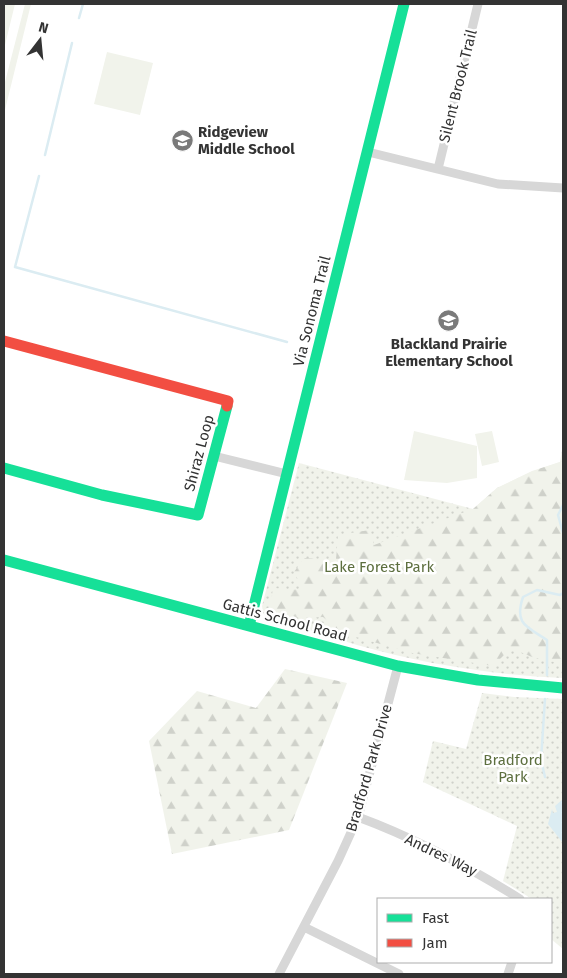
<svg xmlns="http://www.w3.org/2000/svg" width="567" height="978" font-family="'Fira Sans',sans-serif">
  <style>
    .green { fill: url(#green-dots) }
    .forest { fill: url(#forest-firs) }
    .pitch { fill: #f1f3eb }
    .water { fill: #dbecf2 }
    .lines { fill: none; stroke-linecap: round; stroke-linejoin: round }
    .stream { stroke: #dbecf2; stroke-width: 2.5 }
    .street { stroke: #d7d7d7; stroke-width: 9 }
    .fast { stroke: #16e098; stroke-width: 11 }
    .jam { stroke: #f24e42; stroke-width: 11 }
    .labels { text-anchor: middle; stroke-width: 5; stroke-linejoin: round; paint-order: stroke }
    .street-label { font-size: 15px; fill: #333; stroke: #fff }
    .poi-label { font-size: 15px; font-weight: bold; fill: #333; stroke: #fff; text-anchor: start }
    .park-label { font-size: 15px; fill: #5d6f3f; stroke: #fff }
  </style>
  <defs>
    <pattern id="green-dots" width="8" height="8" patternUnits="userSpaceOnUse" patternTransform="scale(1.25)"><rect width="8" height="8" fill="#f1f3eb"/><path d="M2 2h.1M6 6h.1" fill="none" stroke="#cfd1ca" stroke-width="1.8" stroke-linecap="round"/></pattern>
    <pattern id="forest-firs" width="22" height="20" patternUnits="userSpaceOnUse" patternTransform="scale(1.25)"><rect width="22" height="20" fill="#f1f3eb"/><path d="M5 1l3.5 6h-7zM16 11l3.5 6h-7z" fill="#cfd1ca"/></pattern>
  </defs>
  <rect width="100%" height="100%" fill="#fff"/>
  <!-- green -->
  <path class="green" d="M563,444V678C494,675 423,664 357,645C326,636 296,625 266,616L263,613L262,606L299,463L473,509L497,488L531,472L560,462Z
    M482,693L514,697L563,699V949L551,939V899H532L503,881L517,826L423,782L433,741L466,749Z"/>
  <!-- forest -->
  <path class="forest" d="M563,461V664L532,657L511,648L493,666L412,653L342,633L323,617L299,618L270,608L273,588L303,590L294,572L304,558L336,560L338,535L370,530L374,545L473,509L497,488L532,471Z
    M285,669L347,683L289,830L172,854L149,741L197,691L256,708Z"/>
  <!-- pitch -->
  <path class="pitch" d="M4,4H15L4,49Z
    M25,4H31L4,114V86Z
    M107,52L153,63L140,115L94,104Z
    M414,431L477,446V478L447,483L404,480Z
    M492,431L499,462L482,466L475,434Z"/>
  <!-- water -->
  <path class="water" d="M563,799V843L548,824L552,809L553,813L557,812L555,806Z"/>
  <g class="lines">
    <!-- stream -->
    <path class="stream" d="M79,18L83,4
      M45,155L72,43
      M39,176L15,267L287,342
      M563,505L558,515L563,533
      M547,675V640C526,626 514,624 523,597L537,590L560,595L563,593
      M545,699L541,760L545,777"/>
    <!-- street -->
    <path class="street" d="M368,152L498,184L563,188
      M438,169L478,4
      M214,456L287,474
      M358,817C415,838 469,867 520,899
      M304,927L399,974
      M279,974L338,861L358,817L398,666
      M508,974L512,962"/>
    <!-- fast -->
    <path class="fast" d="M4,468L102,495L198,515L227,406
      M4,560L398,666L478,680L563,688
      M249,626L404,4"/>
    <!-- jam -->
    <path class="jam" d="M4,341L228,401L227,406"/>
  </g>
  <!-- icons -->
  <defs>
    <symbol id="school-disc" viewBox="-11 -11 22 22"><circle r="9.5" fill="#7a7a7a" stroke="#fff"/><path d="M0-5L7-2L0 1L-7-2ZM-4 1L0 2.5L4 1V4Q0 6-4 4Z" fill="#fff"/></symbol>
  </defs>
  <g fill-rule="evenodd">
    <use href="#school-disc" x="170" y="128" width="25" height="25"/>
    <use href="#school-disc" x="436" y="308" width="25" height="25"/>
  </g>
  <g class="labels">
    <!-- street labels -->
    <g class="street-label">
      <text transform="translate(458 86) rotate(-76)" y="5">Silent Brook Trail</text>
      <text transform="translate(312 311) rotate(-76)" y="5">Via Sonoma Trail</text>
      <text transform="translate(199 453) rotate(-75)" y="5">Shiraz Loop</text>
      <text transform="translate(285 620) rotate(15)" y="5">Gattis School Road</text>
      <text transform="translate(369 768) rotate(-74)" y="5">Bradford Park Drive</text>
      <text transform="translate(441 855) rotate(26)" y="5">Andres Way</text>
    </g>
    <!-- poi labels -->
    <g class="poi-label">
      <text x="198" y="137">Ridgeview<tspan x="198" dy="17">Middle School</tspan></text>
      <text x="449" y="349" text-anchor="middle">Blackland Prairie<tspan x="449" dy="17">Elementary School</tspan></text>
    </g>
    <!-- park labels -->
    <g class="park-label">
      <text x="379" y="572">Lake Forest Park</text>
      <text x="513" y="765">Bradford<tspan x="513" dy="17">Park</tspan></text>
    </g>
  </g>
  <!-- border -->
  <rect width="567" height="978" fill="none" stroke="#333333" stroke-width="10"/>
  <!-- legend -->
  <rect x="377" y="898" width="175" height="65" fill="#ffffff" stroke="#adadad"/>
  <rect x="387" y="914" width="25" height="8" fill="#16e098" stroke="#adadad"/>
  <text x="422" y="923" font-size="15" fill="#333333">Fast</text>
  <rect x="387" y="939" width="25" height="8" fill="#f24e42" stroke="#adadad"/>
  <text x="422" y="948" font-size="15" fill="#333333">Jam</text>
  <!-- north arrow -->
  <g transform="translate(40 40) rotate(16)" stroke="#ffffff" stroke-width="4" paint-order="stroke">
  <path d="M0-4L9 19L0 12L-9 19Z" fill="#333333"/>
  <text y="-8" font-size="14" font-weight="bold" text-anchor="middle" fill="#333333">N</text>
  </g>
</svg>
